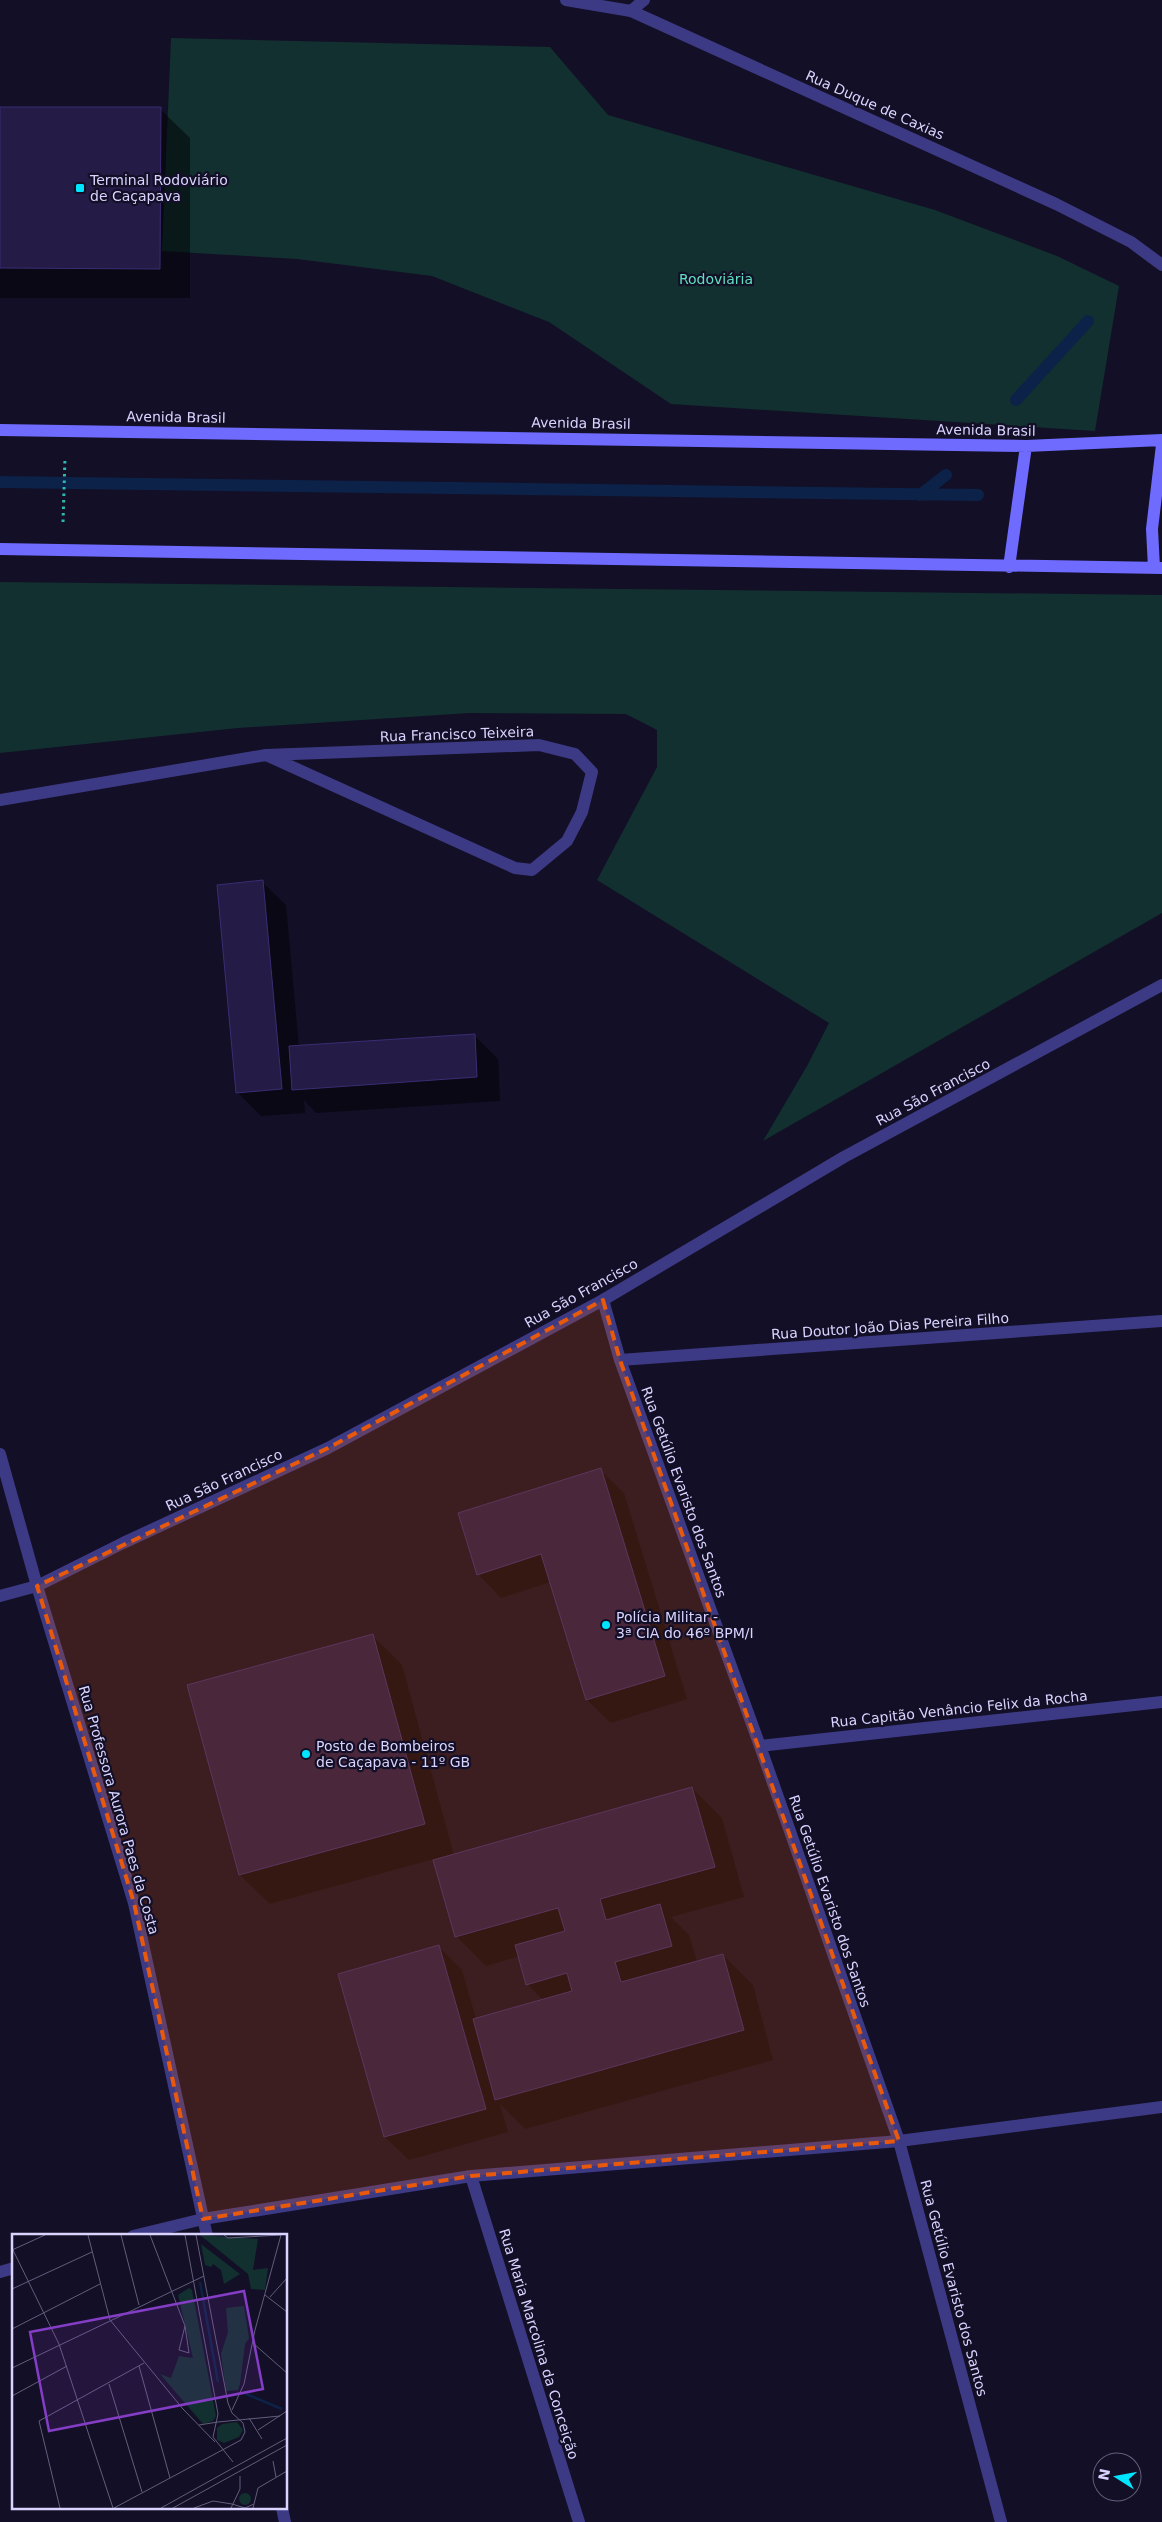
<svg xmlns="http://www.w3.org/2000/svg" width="1162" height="2522" font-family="'DejaVu Sans',sans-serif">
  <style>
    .green { fill: #12302f }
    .shadow { fill: #0007 }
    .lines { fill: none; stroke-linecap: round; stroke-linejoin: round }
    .stream { stroke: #0c2248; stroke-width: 12 }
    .building { fill: #241b47; stroke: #3b2d73 }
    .path { stroke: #2fb8b0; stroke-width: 3; stroke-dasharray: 2.5 4; stroke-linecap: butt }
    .minor { stroke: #3d3a85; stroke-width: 12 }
    .tertiary { stroke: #3d3a85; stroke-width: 12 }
    .secondary { stroke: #6f6bff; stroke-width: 12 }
    .marked { fill: #e8590c; fill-opacity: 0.2; stroke: #e8590c; stroke-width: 4; stroke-dasharray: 10 6; stroke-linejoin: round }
    .poi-dot { fill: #00e5ff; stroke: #130f26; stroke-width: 2 }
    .labels { text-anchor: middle; stroke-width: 4.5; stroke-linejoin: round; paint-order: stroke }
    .street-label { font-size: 14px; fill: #d9d4ff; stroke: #130f26 }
    .poi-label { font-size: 14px; fill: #d9d4ff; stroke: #130f26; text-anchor: start }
    .park-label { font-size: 14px; fill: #5fe0c0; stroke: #130f26 }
    .inset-river { fill: none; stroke: #0c2248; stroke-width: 2.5 }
    .inset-road { fill: none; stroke: #625e7d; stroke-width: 1 }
    .view { fill: #843dc5; fill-opacity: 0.15; stroke: #843dc5; stroke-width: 2.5 }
    .inset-edge { fill: none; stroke: #d9d4ff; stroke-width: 2.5 }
  </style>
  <rect width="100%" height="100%" fill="#130f26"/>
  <!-- green -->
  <path class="green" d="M171,38L550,47L608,115L935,210L1057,256L1119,286L1095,431L671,404L549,322L432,276L297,259L162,251Z
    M0,582L1162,595V913L763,1141L807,1066L829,1023L597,880L657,767V730L626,714L470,713L238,728L0,753Z"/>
  <!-- shadow -->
  <path class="shadow" d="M0,108L160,109L190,138V298H0Z
    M262,882L286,905L299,1047L474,1035L498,1059L500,1101L316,1113L304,1100L305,1113L261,1116L238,1093Z
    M600,1470L624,1493L687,1699L611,1723L587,1700L551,1582L501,1598L478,1574Z
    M372,1635L402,1665L454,1855L692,1788L722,1818L744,1897L671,1917L689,1935L697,1962L723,1955L753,1985L773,2060L525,2129L500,2104L508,2132L409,2160L385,2137L439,1947L462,1970L476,2019L544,2001L527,1984L520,1956L486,1966L456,1936L434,1859L270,1904L240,1875Z"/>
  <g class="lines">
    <!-- stream -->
    <path class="stream" d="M1016,400L1088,321
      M0,482L978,495
      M920,495L946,475"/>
  </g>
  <!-- building -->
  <path class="building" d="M0,107H161L160,269L0,268Z
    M263,880L282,1089L236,1093L217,885Z
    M475,1034L477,1077L292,1090L289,1046Z
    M601,1468L665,1676L586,1700L541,1554L477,1575L458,1513Z
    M373,1634L425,1824L239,1875L187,1685Z
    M692,1787L715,1867L600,1899L606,1920L660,1904L672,1946L615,1962L621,1982L723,1954L744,2030L495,2100L473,2019L572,1991L567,1973L526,1985L515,1945L565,1931L558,1908L455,1937L433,1860Z
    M439,1945L486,2109L384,2137L338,1974Z"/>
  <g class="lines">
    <!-- path -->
    <path class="path" d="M63,522L65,458"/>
    <!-- minor -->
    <path class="minor" d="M631,11L644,0
      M0,800L266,755L539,745L575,754L592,772L582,812L567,841L532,870L515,868L266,755
      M603,1300L620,1360L760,1746L899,2141L1001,2522
      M620,1360L1162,1321
      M0,1454L37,1586L134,1903L207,2236
      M760,1746L1162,1702
      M471,2176L579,2522
      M133,2236L203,2219L471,2176L899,2141L1162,2107
      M0,2272L14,2268
      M282,2508L285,2522"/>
    <!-- tertiary -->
    <path class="tertiary" d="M566,0L631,11L1056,204L1131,242L1162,265
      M0,1596L37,1586L123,1543L328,1448L603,1300L844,1157L1162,985"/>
    <!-- secondary -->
    <path class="secondary" d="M0,430L1026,446L1162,440
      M0,549L1162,568
      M1009,567L1026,446
      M1154,568L1152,529L1162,445"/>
  </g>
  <!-- marked area -->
  <path class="marked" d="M603,1300L620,1360L899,2141L471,2176L203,2219L134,1903L37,1586L328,1448Z"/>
  <!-- markers -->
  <g class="poi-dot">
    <rect x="75" y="183" width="10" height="10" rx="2.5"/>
    <circle cx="606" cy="1625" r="5"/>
    <circle cx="306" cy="1754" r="5"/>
  </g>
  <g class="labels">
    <!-- street labels -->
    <g class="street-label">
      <text transform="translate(875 105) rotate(24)" y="5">Rua Duque de Caxias</text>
      <text transform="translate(176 417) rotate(1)" y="5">Avenida Brasil</text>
      <text transform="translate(581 423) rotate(1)" y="5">Avenida Brasil</text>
      <text transform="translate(986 430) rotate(1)" y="5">Avenida Brasil</text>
      <text transform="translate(457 734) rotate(-2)" y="5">Rua Francisco Teixeira</text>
      <text transform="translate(933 1092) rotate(-28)" y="5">Rua São Francisco</text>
      <text transform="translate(581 1293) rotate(-29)" y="5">Rua São Francisco</text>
      <text transform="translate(890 1326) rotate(-4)" y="5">Rua Doutor João Dias Pereira Filho</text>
      <text transform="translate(224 1480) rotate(-25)" y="5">Rua São Francisco</text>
      <text transform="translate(684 1492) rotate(70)" y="5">Rua Getúlio Evaristo dos Santos</text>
      <text transform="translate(959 1709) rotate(-6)" y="5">Rua Capitão Venâncio Felix da Rocha</text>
      <text transform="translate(119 1810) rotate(74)" y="5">Rua Professora Aurora Paes da Costa</text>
      <text transform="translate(830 1901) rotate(71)" y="5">Rua Getúlio Evaristo dos Santos</text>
      <text transform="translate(954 2288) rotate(75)" y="5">Rua Getúlio Evaristo dos Santos</text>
      <text transform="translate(539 2344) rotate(73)" y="5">Rua Maria Marcolina da Conceição</text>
    </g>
    <!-- poi labels -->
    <g class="poi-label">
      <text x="90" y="185">Terminal Rodoviário<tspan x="90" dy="16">de Caçapava</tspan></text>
      <text x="616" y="1622">Polícia Militar -<tspan x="616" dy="16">3ª CIA do 46º BPM/I</tspan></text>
      <text x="316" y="1751">Posto de Bombeiros<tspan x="316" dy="16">de Caçapava - 11º GB</tspan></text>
    </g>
    <!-- park labels -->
    <g class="park-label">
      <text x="716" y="284">Rodoviária</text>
    </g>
  </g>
  <!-- overview -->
  <g transform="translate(12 2234)">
    <rect width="275" height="275" fill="#130f26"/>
    <path d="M188,1L246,5L241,36L256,34L253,56L239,55L236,40ZM189,10L228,40L212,50L209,36L201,30L199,33L193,31ZM177,54L180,56L204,182L201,187L191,190L148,140L159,144L167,122L181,124L166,61ZM232,72L237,104L233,110L228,150L226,156L214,157L209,120L216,98L214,74ZM225,188L231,196L227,203L212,209L205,206V194L210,190ZM227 265a6 6 0 1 1 12 0a6 6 0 1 1-12 0Z" fill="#12302f"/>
    <path class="inset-river" d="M188,48L206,148M234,160L270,175"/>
    <path class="inset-road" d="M76,1L98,86L171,175L203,208M109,1L127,71M138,1L173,92L177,119L167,116L173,92M173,1L206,180L201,203L221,228M212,1L216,4L269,1M0,14L47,110L101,274M0,16L33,1M0,55L80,18M253,61L275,78M258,63L275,44M0,95L88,50M242,110L275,139M127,132L158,244M0,134L192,42M97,150L130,258M0,162L55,132M220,176L232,150L243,96L269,1M237,184L250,205M206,188L268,182M187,191L206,188M246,196L275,177M261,227L264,243M220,270L233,274L242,270M48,274L27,187L132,129M102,274L229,206L233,198L231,189L220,179L216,169L184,1M149,274L275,204M161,274L275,211M182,274L201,267L220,270M219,274L228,255V242M241,274L246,254L275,237"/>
    <path class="view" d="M232,57L251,155L37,197L18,98Z"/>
    <rect width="275" height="275" class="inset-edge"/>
  </g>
  <!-- north arrow -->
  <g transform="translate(1117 2477) rotate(281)"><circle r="24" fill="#130f26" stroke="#625e7d"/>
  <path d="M0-4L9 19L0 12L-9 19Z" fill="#00e5ff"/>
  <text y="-8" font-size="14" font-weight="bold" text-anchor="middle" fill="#d9d4ff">N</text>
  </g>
</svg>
